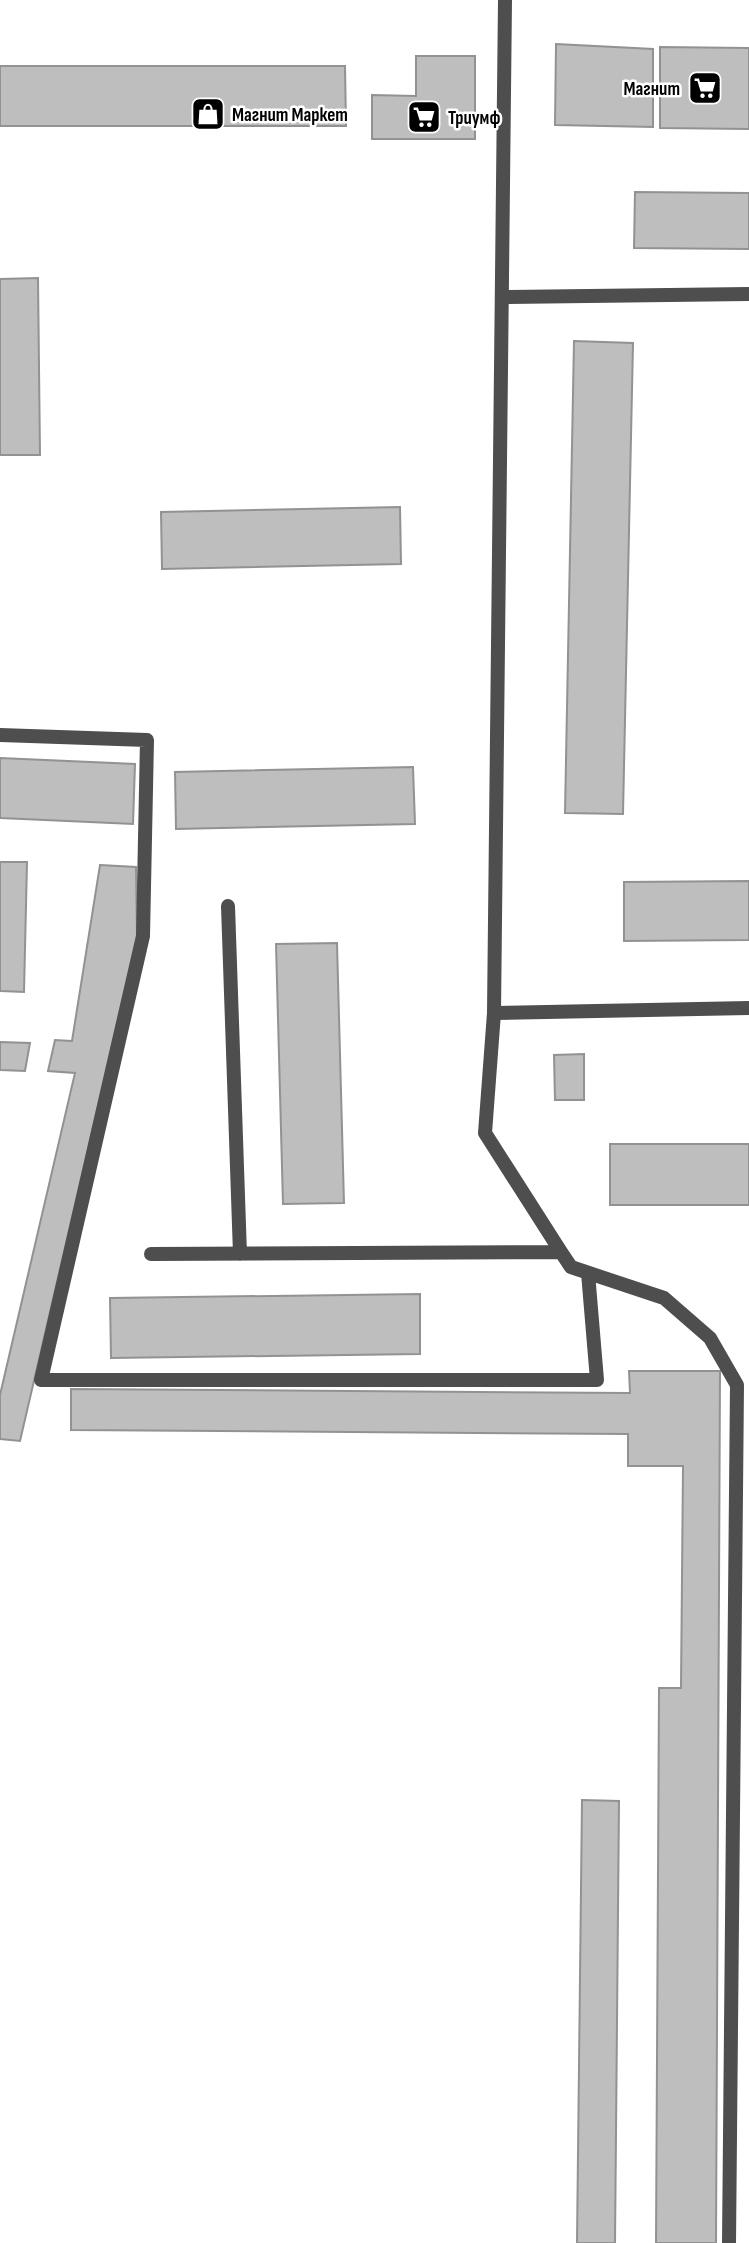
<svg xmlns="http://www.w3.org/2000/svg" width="749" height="2243" font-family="'Sofia Sans Condensed',sans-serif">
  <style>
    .building { fill: #bebebe; stroke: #929292; stroke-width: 2 }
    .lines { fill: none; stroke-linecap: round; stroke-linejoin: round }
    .service { stroke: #4e4e4e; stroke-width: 14 }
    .minor { stroke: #4e4e4e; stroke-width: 14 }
    .labels { text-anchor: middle; stroke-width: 5; stroke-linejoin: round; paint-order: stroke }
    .poi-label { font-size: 19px; font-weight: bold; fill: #000; stroke: #fff; text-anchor: start }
  </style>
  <rect width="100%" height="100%" fill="#fff"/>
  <!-- building -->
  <path class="building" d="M556,44L653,49V127L555,125Z
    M660,47L749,48V129L660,128Z
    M416,56H475V139H372V95L416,96Z
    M0,66H345L346,126H0Z
    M635,192L749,193V249L634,248Z
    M38,278L40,455H0V279Z
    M574,341L633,343L623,814L565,813Z
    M400,507L401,564L162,569L161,512Z
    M0,758L135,764L133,824L0,818Z
    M413,767L415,824L176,829L175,772Z
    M0,862H27L24,992L0,991Z
    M100,865L136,867L137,938L20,1441L0,1439V1395L75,1073L48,1071L55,1040L72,1041Z
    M749,881V940L624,941V882Z
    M337,943L344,1203L283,1204L276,944Z
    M0,1042L30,1043L25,1071L0,1070Z
    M584,1054V1100H555L554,1055Z
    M610,1144H749V1205H610Z
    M420,1294V1354L111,1358L110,1298Z
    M629,1371H720L716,2243H656L659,1688H681L683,1466H628V1434L71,1430V1389L630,1393Z
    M582,1800L619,1801L615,2243H577Z"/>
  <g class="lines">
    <!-- service -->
    <path class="service" d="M502,297L749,294
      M0,735L147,740L143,936L41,1380H597L588,1273
      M228,906L240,1254
      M494,1013L485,1133L561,1252L571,1267L664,1298L710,1338L737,1385L729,2243
      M151,1254L561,1252"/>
    <!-- minor -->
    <path class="minor" d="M505,0L494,1013L749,1008"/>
  </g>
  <!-- icons -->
  <defs>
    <symbol id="supermarket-square" viewBox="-11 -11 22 22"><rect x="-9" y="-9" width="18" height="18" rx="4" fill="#000" stroke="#fff"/><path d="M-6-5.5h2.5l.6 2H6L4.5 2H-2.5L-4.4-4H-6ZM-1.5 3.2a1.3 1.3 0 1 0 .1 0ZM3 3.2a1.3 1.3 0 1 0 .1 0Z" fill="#fff"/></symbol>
    <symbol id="shop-square" viewBox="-11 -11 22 22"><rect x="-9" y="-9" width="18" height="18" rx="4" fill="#000" stroke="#fff"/><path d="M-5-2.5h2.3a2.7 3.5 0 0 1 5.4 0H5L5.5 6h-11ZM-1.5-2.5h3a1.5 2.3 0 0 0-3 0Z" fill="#fff"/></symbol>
  </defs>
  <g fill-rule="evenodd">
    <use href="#supermarket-square" x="686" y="69" width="38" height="38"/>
    <use href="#shop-square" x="189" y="95" width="38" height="38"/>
    <use href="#supermarket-square" x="405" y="98" width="38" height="38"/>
  </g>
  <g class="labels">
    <!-- poi labels -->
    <g class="poi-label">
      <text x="680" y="95" text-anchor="end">Магнит</text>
      <text x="232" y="121">Магнит Маркет</text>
      <text x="448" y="124">Триумф</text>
    </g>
  </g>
</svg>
